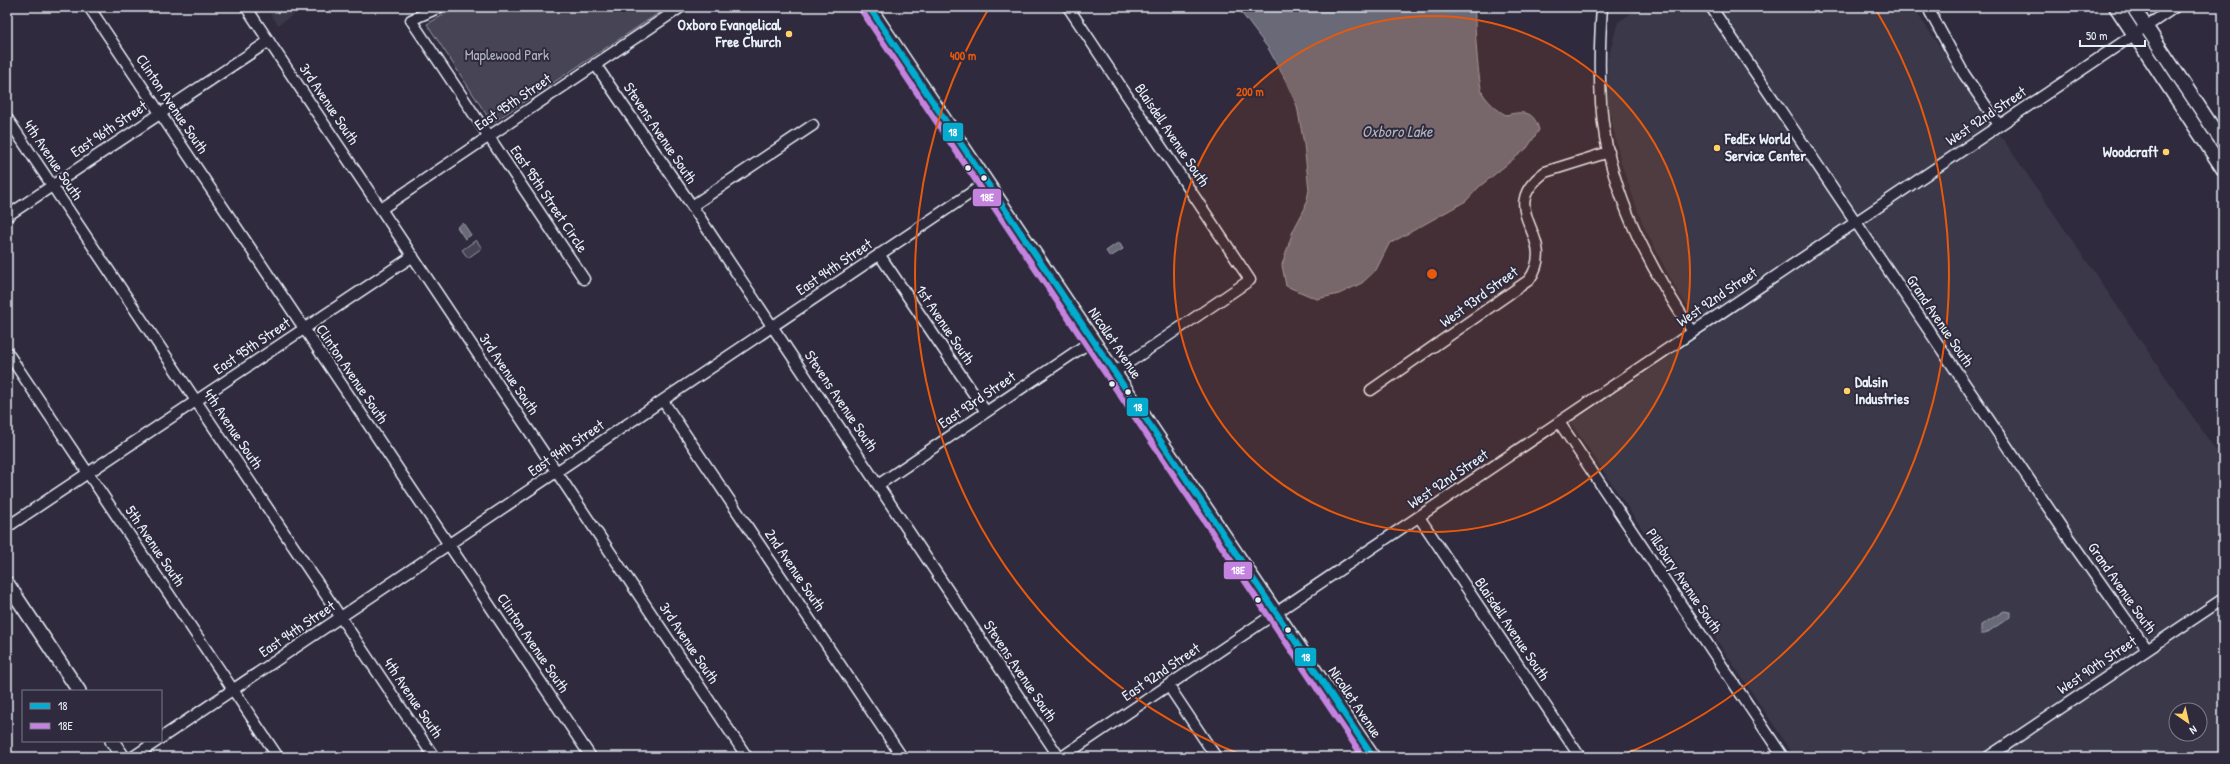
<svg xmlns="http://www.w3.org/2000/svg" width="2230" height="764" font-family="'Patrick Hand',sans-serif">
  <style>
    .built { fill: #3b3749; fill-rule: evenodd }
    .green { fill: #464455; stroke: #979aa6 }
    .water { fill: #696978; stroke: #9c9fab }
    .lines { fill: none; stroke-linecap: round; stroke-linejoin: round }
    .minor-casing { stroke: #e8f1f8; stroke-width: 13 }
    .major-casing { stroke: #e8f1f8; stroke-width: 16 }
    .minor { stroke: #2f2a3d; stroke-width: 10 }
    .major { stroke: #2f2a3d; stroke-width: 13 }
    .bus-1-casing { stroke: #2f2a3d; stroke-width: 9 }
    .bus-2-casing { stroke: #2f2a3d; stroke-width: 9 }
    .bus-1 { stroke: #06acd0; stroke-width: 6 }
    .bus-2 { stroke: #c483df; stroke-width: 6 }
    .ring { fill: none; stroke: #e8590c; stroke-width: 2 }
    .poi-dot { fill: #ffd166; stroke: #2f2a3d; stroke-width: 1.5 }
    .bus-dot { fill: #e8f1f8; stroke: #2f2a3d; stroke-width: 1.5 }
    .labels { text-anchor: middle; stroke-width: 4; stroke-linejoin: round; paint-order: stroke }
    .poi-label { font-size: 15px; font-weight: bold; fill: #e8f1f8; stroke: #2f2a3d; text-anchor: end }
    .park-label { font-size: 15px; fill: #afb4bf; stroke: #2f2a3d }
    .street-label { font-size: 15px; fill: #e8f1f8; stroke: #2f2a3d }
    .water-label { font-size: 16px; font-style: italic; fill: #afb4be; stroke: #2f2a3d }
    .centre { fill: #e8590c; stroke: #2f2a3d; stroke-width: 2 }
    .ring-label { font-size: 12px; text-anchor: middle; font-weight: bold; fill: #e8590c; stroke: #2f2a3d; stroke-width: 4; stroke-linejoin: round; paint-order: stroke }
    .line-badge { stroke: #2f2a3d; stroke-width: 1.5 }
    .badge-label { font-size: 11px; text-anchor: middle; font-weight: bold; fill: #fff }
  </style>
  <rect width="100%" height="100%" fill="#2f2a3d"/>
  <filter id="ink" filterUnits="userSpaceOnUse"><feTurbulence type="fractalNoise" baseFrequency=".025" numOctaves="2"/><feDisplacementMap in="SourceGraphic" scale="8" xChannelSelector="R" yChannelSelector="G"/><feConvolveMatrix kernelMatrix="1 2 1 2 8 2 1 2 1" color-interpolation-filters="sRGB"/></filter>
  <g filter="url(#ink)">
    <!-- built -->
    <path class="built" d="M266,7H306L278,25Z
      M1640,7H1913L2221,458L2223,456V757H1795L1571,423L1705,333L1676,289L1643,225L1621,163L1608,105V59L1618,22ZM2176,710H2200V734H2176Z"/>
    <!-- green -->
    <path class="green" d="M458,7H668L492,123L427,24Z
      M476,240L482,248L468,258L462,250Z"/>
    <!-- water -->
    <path class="water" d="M1237,7H1475C1474,19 1478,86 1483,94C1488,102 1498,111 1506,115C1523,111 1534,110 1539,130L1527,148L1479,187L1466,201L1389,244L1376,270L1362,283L1339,294L1317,299L1286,286L1282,265L1293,231L1305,208L1309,190L1304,144L1297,106L1285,79L1268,48Z
      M463,223L471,235L465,239L457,227Z
      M1119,242L1123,249L1110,257L1106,251Z
      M2004,611L2010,612V617L1985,634H1981V625Z"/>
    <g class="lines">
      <defs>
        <path id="minor" d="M89,7L591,757
          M246,7L747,757
          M440,7L411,20L584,279
          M1068,7L1250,280L1115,372
          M1602,7C1599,49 1598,95 1605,137C1618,208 1653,273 1693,332
          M1711,7L2068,537L2147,649
          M1930,12L1964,74L1999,125
          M595,64L692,206L1059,757
          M7,118L434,757
          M692,206L813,125
          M381,209L681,7
          M7,216L269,41
          M879,254L986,412
          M7,352L278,757
          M1371,390L1529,280C1561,235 1492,212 1545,172L1609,152
          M663,401L902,757
          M1559,422L1783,757
          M878,485L1093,340
          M1419,517L1580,757
          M7,527L413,256
          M1168,685L1216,757
          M161,738L987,182
          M133,757L157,741
          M1062,757L2175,7
          M1988,757L2223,599"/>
        <path id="major" d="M869,7L1373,757
          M2116,7L2223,169
          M2133,7L2223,143
          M7,583L79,691
          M112,741L123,757"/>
      </defs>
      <!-- minor casing -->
      <use href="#minor" class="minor-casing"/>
      <!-- major casing -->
      <use href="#major" class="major-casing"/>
      <!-- minor -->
      <use href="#minor" class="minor"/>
      <!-- major -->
      <use href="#major" class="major"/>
      <defs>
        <path id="bus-1" d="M869,7L1373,757"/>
        <path id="bus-2" d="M862,11L1363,757"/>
      </defs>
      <!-- bus-1 casing -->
      <use href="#bus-1" class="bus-1-casing"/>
      <!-- bus-2 casing -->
      <use href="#bus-2" class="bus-2-casing"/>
      <!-- bus-1 -->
      <use href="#bus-1" class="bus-1"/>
      <!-- bus-2 -->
      <use href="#bus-2" class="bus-2"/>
    </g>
  </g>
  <!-- distance rings -->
  <circle cx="1432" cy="274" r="258" fill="#e8590c" fill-opacity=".12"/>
  <g class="ring">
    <circle cx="1432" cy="274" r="258"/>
    <path d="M1247 757A517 517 0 0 1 989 8M1875 8A517 517 0 0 1 1617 757"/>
  </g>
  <!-- markers -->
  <g class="poi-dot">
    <circle cx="789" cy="34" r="4"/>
    <circle cx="1717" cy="148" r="4"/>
    <circle cx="2166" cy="152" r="4"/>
    <circle cx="1847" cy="391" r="4"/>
  </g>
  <g class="bus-dot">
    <circle cx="968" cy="168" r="3.5"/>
    <circle cx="984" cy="178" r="3.5"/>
    <circle cx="1112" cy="384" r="3.5"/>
    <circle cx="1128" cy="392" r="3.5"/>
    <circle cx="1258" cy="600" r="3.5"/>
    <circle cx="1288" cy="630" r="3.5"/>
  </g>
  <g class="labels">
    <!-- poi labels -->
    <g class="poi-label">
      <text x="781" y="30">Oxboro Evangelical<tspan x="781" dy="17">Free Church</tspan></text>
      <text x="1725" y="144" text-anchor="start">FedEx World<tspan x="1725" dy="17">Service Center</tspan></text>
      <text x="2158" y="157">Woodcraft</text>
      <text x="1855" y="387" text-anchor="start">Dalsin<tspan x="1855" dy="17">Industries</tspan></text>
    </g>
    <!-- park labels -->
    <g class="park-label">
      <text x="507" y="60">Maplewood Park</text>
    </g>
    <!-- street labels -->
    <g class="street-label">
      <text transform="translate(513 102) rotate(-34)" y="5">East 95th Street</text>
      <text transform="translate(172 104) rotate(56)" y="5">Clinton Avenue South</text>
      <text transform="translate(329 104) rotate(56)" y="5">3rd Avenue South</text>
      <text transform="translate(1986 116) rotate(-34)" y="5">West 92nd Street</text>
      <text transform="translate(109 129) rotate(-34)" y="5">East 96th Street</text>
      <text transform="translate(660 133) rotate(56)" y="5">Stevens Avenue South</text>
      <text transform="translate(1172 135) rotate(56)" y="5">Blaisdell Avenue South</text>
      <text transform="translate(53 160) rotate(56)" y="5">4th Avenue South</text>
      <text transform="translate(549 199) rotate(56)" y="5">East 95th Street Circle</text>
      <text transform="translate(834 267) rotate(-34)" y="5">East 94th Street</text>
      <text transform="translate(1479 297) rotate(-36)" y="5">West 93rd Street</text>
      <text transform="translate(1717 297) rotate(-34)" y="5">West 92nd Street</text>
      <text transform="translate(1940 321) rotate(56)" y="5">Grand Avenue South</text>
      <text transform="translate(945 325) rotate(56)" y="5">1st Avenue South</text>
      <text transform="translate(1115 343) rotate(56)" y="5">Nicollet Avenue</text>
      <text transform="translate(252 346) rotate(-34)" y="5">East 95th Street</text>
      <text transform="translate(352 374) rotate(56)" y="5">Clinton Avenue South</text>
      <text transform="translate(509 374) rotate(56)" y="5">3rd Avenue South</text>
      <text transform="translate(977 400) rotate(-34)" y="5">East 93rd Street</text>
      <text transform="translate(841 401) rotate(56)" y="5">Stevens Avenue South</text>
      <text transform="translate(233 429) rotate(56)" y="5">4th Avenue South</text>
      <text transform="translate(566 448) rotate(-34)" y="5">East 94th Street</text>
      <text transform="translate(1448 479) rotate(-34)" y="5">West 92nd Street</text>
      <text transform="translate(155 546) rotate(56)" y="5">5th Avenue South</text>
      <text transform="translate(795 570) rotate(56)" y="5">2nd Avenue South</text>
      <text transform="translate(1684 581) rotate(56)" y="5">Pillsbury Avenue South</text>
      <text transform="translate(2122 588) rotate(55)" y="5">Grand Avenue South</text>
      <text transform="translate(297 629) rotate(-34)" y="5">East 94th Street</text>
      <text transform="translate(1512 629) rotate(56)" y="5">Blaisdell Avenue South</text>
      <text transform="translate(533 643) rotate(56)" y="5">Clinton Avenue South</text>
      <text transform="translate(689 643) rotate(56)" y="5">3rd Avenue South</text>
      <text transform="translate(2097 665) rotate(-34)" y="5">West 90th Street</text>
      <text transform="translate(1020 671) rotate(56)" y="5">Stevens Avenue South</text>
      <text transform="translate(1161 672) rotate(-34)" y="5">East 92nd Street</text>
      <text transform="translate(413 698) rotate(56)" y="5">4th Avenue South</text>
      <text transform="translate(1355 702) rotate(56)" y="5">Nicollet Avenue</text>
    </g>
    <!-- water labels -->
    <g class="water-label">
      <text x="1397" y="137">Oxboro Lake</text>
    </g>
  </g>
  <circle cx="1432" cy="274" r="6" class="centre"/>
  <g class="ring-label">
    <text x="963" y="60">400 m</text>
    <text x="1250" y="96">200 m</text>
  </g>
  <g class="line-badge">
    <rect x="942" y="122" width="22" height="20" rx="4" fill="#06acd0"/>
    <rect x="972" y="188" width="30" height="19" rx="4" fill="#c483df"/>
    <rect x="1126" y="397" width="23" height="20" rx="4" fill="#06acd0"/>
    <rect x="1223" y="561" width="30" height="19" rx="4" fill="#c483df"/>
    <rect x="1294" y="647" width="23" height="20" rx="4" fill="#06acd0"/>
  </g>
  <g class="badge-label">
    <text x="953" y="136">18</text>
    <text x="987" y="201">18E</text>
    <text x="1138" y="411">18</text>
    <text x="1238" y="574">18E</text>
    <text x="1306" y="661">18</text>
  </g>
  <!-- margin -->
  <rect width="2230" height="764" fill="none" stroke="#2f2a3d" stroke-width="24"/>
  <rect x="12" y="12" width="2206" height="740" fill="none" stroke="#e8f1f8" stroke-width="1.5" filter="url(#ink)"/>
  <!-- legend -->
  <rect x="22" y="690" width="140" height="52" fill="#2f2a3d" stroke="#797a88"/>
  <rect x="30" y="703" width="20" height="6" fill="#06acd0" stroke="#797a88"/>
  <text x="58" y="710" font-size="12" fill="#e8f1f8">18</text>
  <rect x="30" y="723" width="20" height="6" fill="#c483df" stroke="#797a88"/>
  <text x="58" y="730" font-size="12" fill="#e8f1f8">18E</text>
  <!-- north arrow -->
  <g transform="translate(2188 722) rotate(146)"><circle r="19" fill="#2f2a3d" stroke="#797a88"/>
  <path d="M0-3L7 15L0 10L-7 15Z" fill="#ffd166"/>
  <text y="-6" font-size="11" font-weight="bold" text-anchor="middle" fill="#e8f1f8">N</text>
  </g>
  <!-- scale -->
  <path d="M2080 40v6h65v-6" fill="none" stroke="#e8f1f8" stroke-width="2"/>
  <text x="2086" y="40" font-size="12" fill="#e8f1f8" stroke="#2f2a3d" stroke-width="3" paint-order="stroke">50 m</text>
</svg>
